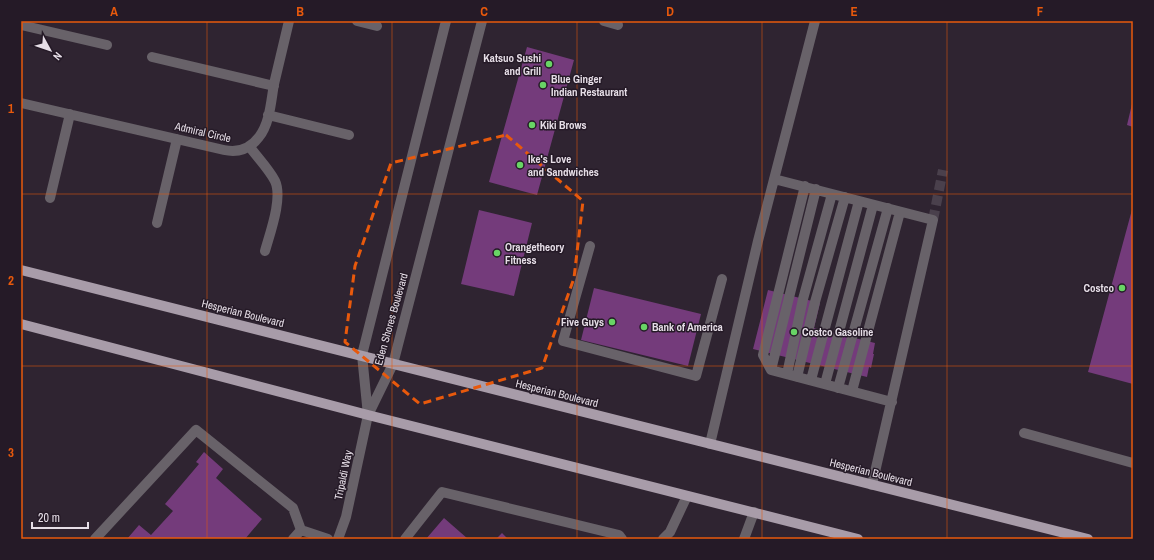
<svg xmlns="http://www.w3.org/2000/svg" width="1154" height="560" font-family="'Archivo Narrow',sans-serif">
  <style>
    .building { fill: #743b7b }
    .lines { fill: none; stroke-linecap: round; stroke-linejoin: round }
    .minor-tunnel { stroke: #4a404c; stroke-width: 10; stroke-dasharray: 10 5; stroke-linecap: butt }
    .minor { stroke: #686269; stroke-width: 10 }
    .major { stroke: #a89ca9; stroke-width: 10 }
    .marked { fill: none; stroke: #e8590c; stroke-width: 3; stroke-dasharray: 8 5; stroke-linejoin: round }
    .grid { fill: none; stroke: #e8590c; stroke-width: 1; stroke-opacity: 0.55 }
    .poi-dot { fill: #68d465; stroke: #251a27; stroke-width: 1.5 }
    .labels { text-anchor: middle; stroke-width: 3; stroke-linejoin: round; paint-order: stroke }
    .poi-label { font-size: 11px; font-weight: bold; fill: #e6dee7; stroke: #251a27; text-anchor: start }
    .street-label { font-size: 11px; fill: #e6dee7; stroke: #251a27 }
    .neatline { fill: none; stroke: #e8590c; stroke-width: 1.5 }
    .grid-label { font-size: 13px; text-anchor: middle; font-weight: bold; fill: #e8590c }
  </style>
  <rect width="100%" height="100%" fill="#2f2431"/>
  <!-- building -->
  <path class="building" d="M527,47L574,60L537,195L489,182Z
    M1132,104H1133V127L1127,125Z
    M1133,206V384L1088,372Z
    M479,210L532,223L514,296L461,284Z
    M594,288L701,314L688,366L581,340Z
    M768,290L820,303L814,328L875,343L873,354H874L871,368L869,367L867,377L753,349Z
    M204,452L223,469L216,478L262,519L245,539H127L139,525L151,535L173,511L165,504L199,464L196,462Z
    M444,518L468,539H426Z
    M502,533L508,539H496Z"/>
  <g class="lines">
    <!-- minor-tunnel -->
    <path class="minor-tunnel" d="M933,220L943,170"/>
    <!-- minor -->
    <path class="minor" d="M357,21L377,26
      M604,21L618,25
      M21,25L107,45
      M152,57L274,86
      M21,103L224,150C238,153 250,149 259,137C270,123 271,101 274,84C279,63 284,42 289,21
      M268,115L349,135
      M249,146C257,157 269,169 275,181C283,198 270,233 265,251
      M774,179L933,220L872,485
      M805,186L763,355L771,370L892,402
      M50,198L70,114
      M157,223L177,139
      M590,246L563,341L696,376L722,279
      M771,370L816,189
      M787,374L803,299L832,194
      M797,377L815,302L845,197
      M811,380L859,201
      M825,384L873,205
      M838,388L888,208
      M852,391L900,212
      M368,415L362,355L446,21
      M1024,433L1133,463
      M710,444L758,241L815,21
      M301,530L328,539
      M95,539L196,430L293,508L301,530
      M293,539L301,530
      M338,539L346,517L368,415L393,364L482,21
      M405,539L442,492L619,535L622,539
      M663,539L670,532L687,496
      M744,539L754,512"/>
    <!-- major -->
    <path class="major" d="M21,270L1088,539
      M21,324L368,415L858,539"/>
  </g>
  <!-- marked area -->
  <path class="marked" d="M506,135L583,201L574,278L542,368L420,404L345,342L355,266L391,163Z"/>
  <!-- grid -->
  <path class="grid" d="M207,21V539M392,21V539M577,21V539M762,21V539M947,21V539M21,194H1133M21,366H1133"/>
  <!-- markers -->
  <g class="poi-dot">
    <circle cx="549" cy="64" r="4"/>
    <circle cx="543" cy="85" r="4"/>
    <circle cx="532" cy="125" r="4"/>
    <circle cx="520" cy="165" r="4"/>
    <circle cx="497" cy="253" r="4"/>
    <circle cx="1122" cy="288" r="4"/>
    <circle cx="612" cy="322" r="4"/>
    <circle cx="644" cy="327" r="4"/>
    <circle cx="794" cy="332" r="4"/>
  </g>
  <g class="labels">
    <!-- poi labels -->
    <g class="poi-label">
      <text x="541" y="62" text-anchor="end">Katsuo Sushi<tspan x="541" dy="13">and Grill</tspan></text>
      <text x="551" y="83">Blue Ginger<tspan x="551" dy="13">Indian Restaurant</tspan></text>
      <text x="540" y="129">Kiki Brows</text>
      <text x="528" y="163">Ike's Love<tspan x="528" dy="13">and Sandwiches</tspan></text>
      <text x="505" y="251">Orangetheory<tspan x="505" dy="13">Fitness</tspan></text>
      <text x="1114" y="292" text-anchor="end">Costco</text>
      <text x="604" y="326" text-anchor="end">Five Guys</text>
      <text x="652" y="331">Bank of America</text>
      <text x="802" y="336">Costco Gasoline</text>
    </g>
    <!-- street labels -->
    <g class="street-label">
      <text transform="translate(203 132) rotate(13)" y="4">Admiral Circle</text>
      <text transform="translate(243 313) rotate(14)" y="4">Hesperian Boulevard</text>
      <text transform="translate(391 319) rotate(-74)" y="4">Eden Shores Boulevard</text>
      <text transform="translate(557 393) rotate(14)" y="4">Hesperian Boulevard</text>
      <text transform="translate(871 472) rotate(14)" y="4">Hesperian Boulevard</text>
      <text transform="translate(343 475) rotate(-78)" y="4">Tripaldi Way</text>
    </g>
  </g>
  <!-- border -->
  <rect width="1154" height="560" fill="none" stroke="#251a27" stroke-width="44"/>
  <!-- north arrow -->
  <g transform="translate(50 50) rotate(130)" stroke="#251a27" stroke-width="3" paint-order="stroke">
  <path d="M0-3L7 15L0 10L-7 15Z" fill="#e6dee7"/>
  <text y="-6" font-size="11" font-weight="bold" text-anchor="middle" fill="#e6dee7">N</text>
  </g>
  <!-- scale -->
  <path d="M32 522v6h56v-6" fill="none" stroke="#e6dee7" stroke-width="2"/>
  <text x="38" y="522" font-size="12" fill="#e6dee7" stroke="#251a27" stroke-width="3" paint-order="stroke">20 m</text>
  <rect x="22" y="22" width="1110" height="516" class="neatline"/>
  <g class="grid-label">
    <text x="114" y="16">A</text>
    <text x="300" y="16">B</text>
    <text x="484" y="16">C</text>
    <text x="670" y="16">D</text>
    <text x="854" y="16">E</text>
    <text x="1040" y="16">F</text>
    <text x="11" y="113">1</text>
    <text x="11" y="285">2</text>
    <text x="11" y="457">3</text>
  </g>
</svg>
